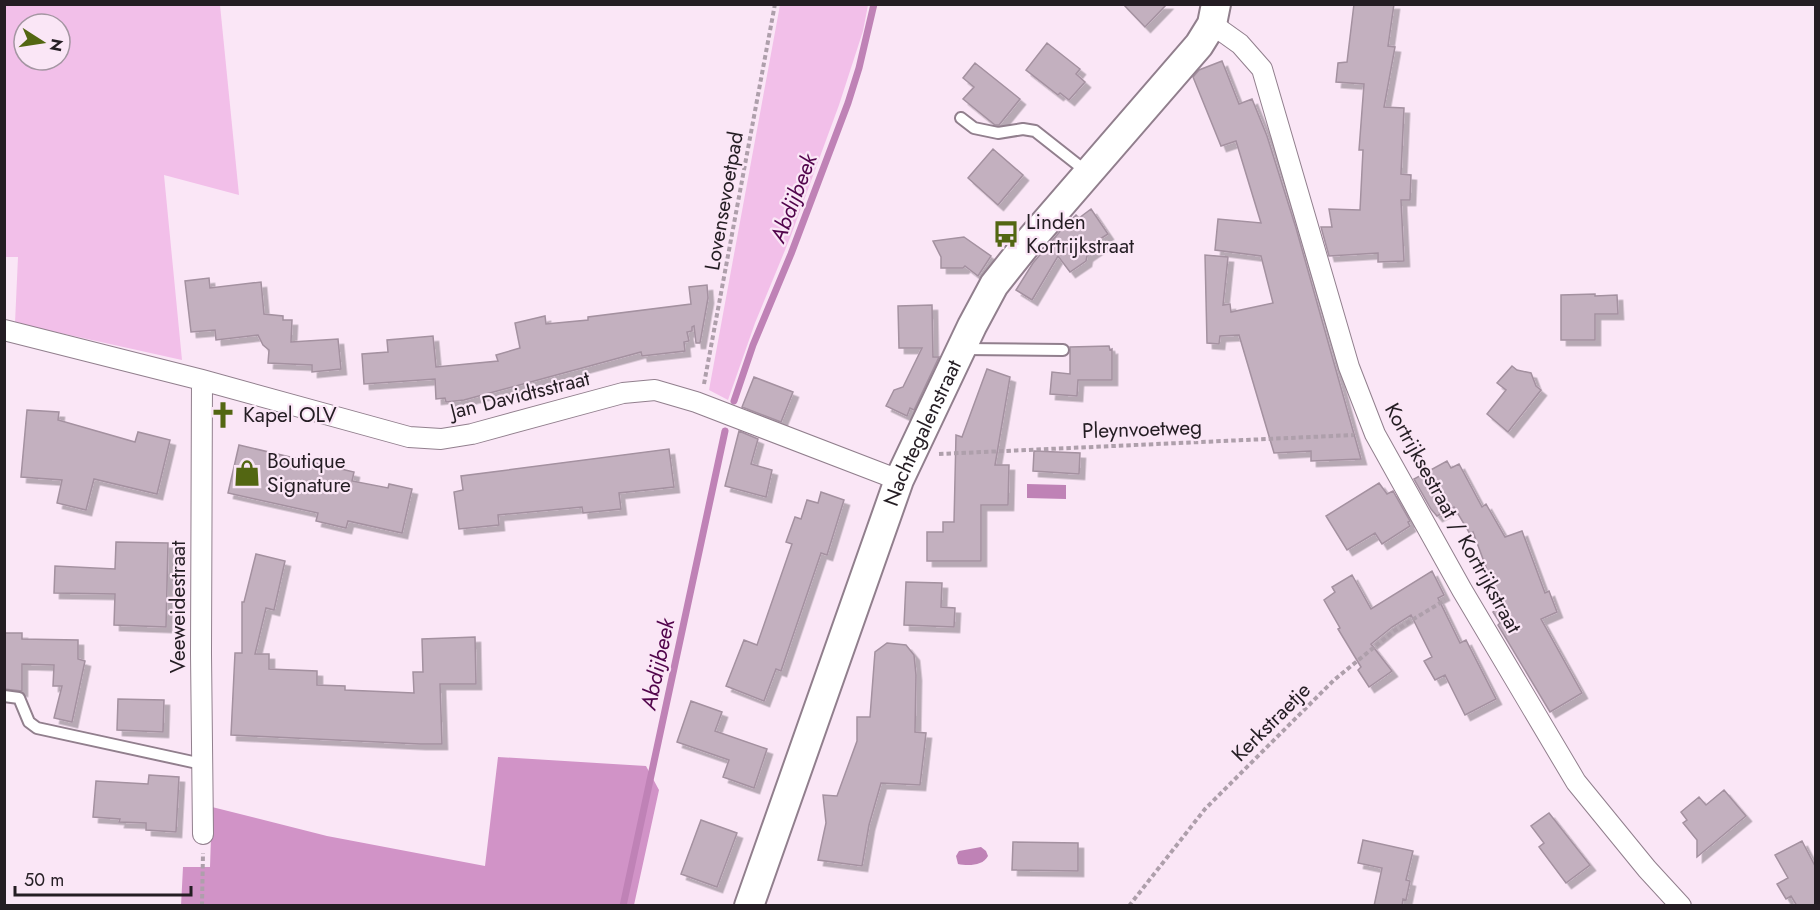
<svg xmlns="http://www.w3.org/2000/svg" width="1820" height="910" font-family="Jost,sans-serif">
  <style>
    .green { fill: #f2bfe9; fill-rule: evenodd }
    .forest { fill: #d193c7 }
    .water { fill: #bf82b6 }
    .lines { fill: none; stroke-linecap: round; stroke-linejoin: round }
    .stream { stroke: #bf82b6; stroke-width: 7 }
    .building { fill: #c3b0bf; stroke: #a491a0; stroke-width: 1.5; filter: url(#shadow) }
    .lane-casing { stroke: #917f8d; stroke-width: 14 }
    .street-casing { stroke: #917f8d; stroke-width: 22 }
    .secondary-casing { stroke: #917f8d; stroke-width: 32 }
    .path { stroke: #ae9fab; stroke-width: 4; stroke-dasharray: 4.5 3; stroke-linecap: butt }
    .lane { stroke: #fff; stroke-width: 10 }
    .street { stroke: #fff; stroke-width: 20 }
    .secondary { stroke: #fff; stroke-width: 28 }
    .labels { text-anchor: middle; stroke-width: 4.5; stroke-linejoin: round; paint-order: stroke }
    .street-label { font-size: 21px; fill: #241d23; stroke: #fae6f6 }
    .poi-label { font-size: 21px; fill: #241d23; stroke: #fae6f6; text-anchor: start }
    .water-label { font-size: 22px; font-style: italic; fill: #51044b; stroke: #fae6f6 }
  </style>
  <defs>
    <filter id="shadow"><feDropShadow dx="5.5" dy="5.5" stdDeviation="0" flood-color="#0004"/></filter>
  </defs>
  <rect width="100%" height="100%" fill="#fae6f6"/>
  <!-- green -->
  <path class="green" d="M5,5H220L239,195L164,175L182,360L15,323L18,257H5ZM24,24H60V60H24Z
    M780,5H868L863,31L839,105L790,238L755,323L728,400L709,390Z"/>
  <!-- forest -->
  <path class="forest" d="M498,757L646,766L659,790L634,905L181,906L183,867H210L212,807L327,836L485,866Z"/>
  <!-- water -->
  <path class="water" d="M1027,484L1066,485V499L1027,498Z
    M981,847L986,851L988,856C983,866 968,866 958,864L956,856L959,851Z"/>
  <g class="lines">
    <!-- stream -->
    <path class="stream" d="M734,401L753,345L791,254L848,103L859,68L874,4
      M623,906L725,431"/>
  </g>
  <!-- building -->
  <path class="building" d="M1123,4H1167L1145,27Z
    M1354,4H1394L1388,46L1395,47L1384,107L1404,108L1401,174L1411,175L1410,200H1401L1404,261L1378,262V253L1329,256L1321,227H1332L1329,209L1360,210L1363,150H1359L1364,84L1336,82L1338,63L1347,62Z
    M1047,43L1080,69L1076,74L1085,82L1069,100L1060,93L1058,95L1026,70Z
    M1222,61L1239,104L1252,99L1267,136L1296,228L1361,459L1311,461V451L1274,453L1239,335L1220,336L1219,344L1207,343L1205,255L1228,257L1223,305L1230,304L1231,312L1273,303L1261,256L1215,250L1218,219L1261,223L1236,141L1221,146L1193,77L1199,70Z
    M975,63L1020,99L999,125H995L963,99L974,87L963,78Z
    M993,149L1023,175L998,205L968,178Z
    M1091,209L1108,234L1100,239L1104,244L1087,256L1086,261L1070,272L1058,256L1032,300L1016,290L1033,263L1062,229L1076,215L1079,218Z
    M964,237L991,256L978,276L965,266L963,268H941V257L933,241Z
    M209,278L210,288L261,282L264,314L283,316V320H292L291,342L338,339L341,369L312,372V365L268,363L269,350L263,345L258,335L216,340L215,330L191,332L185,281Z
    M707,285L708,298L700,343H696L694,326L692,327V331L687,332L689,341L684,342L685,351L642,356L641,352L464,400L446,402L445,398L436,399L435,379L364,384L362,354L388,352L387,340L433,336L436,367L498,361L496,355L520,348L515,323L545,316L546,324L588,320V317L691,304L689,287Z
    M1595,294V296L1617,295L1618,314H1595V340H1561V295Z
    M932,305L933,357H939L914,410L910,408L907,416L886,406L894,390L903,387L922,348H899L898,306Z
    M1109,346L1110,350L1112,349V380H1078L1077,396L1050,394L1052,372L1070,374V347Z
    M1512,366L1517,370L1531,373L1536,386L1541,390L1508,432L1487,414L1506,390L1497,383Z
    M987,369L1010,377L995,465H1009L1008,505H981V561H927V532H943V522H954L956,435L962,437Z
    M754,377L793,392L781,422L742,407Z
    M27,410L59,412L58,420L135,442L138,432L170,440L157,494L94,479L86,510L57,503L62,480L21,477Z
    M739,431L758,439L751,464L772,470L766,497L725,486Z
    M239,445L354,472L352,481L388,488L389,484L412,489L402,533L348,521L346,528L316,521L318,513L228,493Z
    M669,449L674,487L619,493L621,509L583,513L582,507L498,515L499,525L459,529L454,492L463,490L461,476Z
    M1034,451L1080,453L1079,474L1033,471Z
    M1447,461L1451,468L1459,464L1482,507L1486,504L1505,537L1522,531L1545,593L1549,591L1557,612L1541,619L1582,693L1550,712L1498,625L1500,623L1493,612L1501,608L1473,532L1470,534L1454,507L1437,516L1431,509L1414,479Z
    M1379,483L1387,494L1393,491L1410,521L1408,522L1410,526L1382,544L1375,533L1347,550L1326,516Z
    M821,492L844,500L827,555L821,553L781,671L776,669L764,701L726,686L744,640L757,645L792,544L786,542L795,517L801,519L807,500L818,503Z
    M116,542L168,543L166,627L114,625L115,594L54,593L55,566L115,569Z
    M256,554L285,561L274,610L266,608L255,654H269V669L317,671V685L345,686V690L414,693L413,672H423L422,639L475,637L476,684H440L442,744H420L231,735L235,653H242V602H244Z
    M1432,571L1444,595L1438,598L1460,643L1466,640L1496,699L1465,715L1445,675L1435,680L1424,661L1432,657L1411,615L1392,627L1371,644L1392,671L1369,687L1358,670L1361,667L1338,629L1340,628L1324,600L1335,592L1332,587L1352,575L1371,609Z
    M906,582L942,583L941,607L955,608L954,627L904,625Z
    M4,633H22V639L78,640V659L85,661L72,722L54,718L62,686H53L54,665L22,664V691L4,689Z
    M887,643L906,645L914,655L916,675L915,732L926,733L920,785L881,783L869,825L862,866L818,860L826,823L823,795L837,796L857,741V717H870L875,652Z
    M118,699L164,700L163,732L117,730Z
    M691,701L722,712L715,731L767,749L754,788L723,777L729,760L677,742Z
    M149,775L179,777L176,832L146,830V823L119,822L120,819L93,817L96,781L148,784Z
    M1724,790L1746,816L1697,857V840L1683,823L1687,820L1681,812L1699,797L1706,805Z
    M1549,813L1590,865L1566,883L1539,847L1544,843L1531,826Z
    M701,820L737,833L717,887L681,874Z
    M1363,840L1413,851L1406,880L1410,881L1406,900L1403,899L1402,906H1374L1382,868L1358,863Z
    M1802,841L1815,866V906H1797L1791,896L1786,899L1777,884L1788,878L1775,855Z
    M1013,842L1078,843V871L1012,870Z"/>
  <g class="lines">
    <defs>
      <path id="lane" d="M961,118L974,128L998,133L1023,129L1035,131L1087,172
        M964,349L1063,350
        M4,696L19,698L29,722L37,728L202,764"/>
      <path id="street" d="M1212,24L1240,44L1262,69L1349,367L1375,434L1462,590L1576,782L1647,869L1681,906
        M4,330L202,380L409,437L441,439L472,434L623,393L655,390L696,402L899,480
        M202,380L201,654L203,834"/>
      <g id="secondary">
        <path id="s1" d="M749,906L899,480L972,326L994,285L1025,246L1199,45L1212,24L1216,4"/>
      </g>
    </defs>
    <!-- lane casing -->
    <use href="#lane" class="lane-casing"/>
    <!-- street casing -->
    <use href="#street" class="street-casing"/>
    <!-- secondary casing -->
    <use href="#secondary" class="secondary-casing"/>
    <!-- path -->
    <path class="path" d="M704,384L775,4
      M939,454L1354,435
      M202,906L203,853
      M1129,906L1205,809L1334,680L1394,631L1445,600"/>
    <!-- lane -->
    <use href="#lane" class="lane"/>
    <!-- street -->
    <use href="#street" class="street"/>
    <!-- secondary -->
    <use href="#secondary" class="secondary"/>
  </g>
  <!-- icons -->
  <defs>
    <symbol id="bus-bare" viewBox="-9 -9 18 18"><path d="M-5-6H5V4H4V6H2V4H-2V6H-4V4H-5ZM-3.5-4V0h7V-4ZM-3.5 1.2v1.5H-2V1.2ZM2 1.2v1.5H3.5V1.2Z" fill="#536612" stroke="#fae6f6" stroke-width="2.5" paint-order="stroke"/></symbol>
    <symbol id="church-bare" viewBox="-9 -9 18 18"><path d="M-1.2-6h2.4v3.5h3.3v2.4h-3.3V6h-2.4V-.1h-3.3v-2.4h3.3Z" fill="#536612" stroke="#fae6f6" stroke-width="2.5" paint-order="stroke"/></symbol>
    <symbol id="shop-bare" viewBox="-9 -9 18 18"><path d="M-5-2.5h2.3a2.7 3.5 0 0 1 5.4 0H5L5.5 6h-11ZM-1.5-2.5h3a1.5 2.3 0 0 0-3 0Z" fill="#536612" stroke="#fae6f6" stroke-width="2.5" paint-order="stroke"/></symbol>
  </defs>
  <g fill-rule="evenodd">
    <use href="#bus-bare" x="987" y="215" width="38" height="38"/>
    <use href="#church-bare" x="204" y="396" width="38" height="38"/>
    <use href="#shop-bare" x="228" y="454" width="38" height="38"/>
  </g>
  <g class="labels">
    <!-- street labels -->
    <g class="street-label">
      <text transform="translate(724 201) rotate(-80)" y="7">Lovensevoetpad</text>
      <text transform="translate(520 395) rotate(-14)" y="7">Jan Davidtsstraat</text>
      <text transform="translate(1142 429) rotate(-2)" y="7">Pleynvoetweg</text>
      <text dy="7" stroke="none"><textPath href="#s1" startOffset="504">Nachtegalenstraat</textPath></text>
      <text transform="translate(1453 518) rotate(61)" y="7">Kortrijksestraat / Kortrijkstraat</text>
      <text transform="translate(178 607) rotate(-90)" y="7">Veeweidestraat</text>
      <text transform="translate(1271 722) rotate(-45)" y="7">Kerkstraetje</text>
    </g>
    <!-- poi labels -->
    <g class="poi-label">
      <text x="1026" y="229">Linden<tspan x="1026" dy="24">Kortrijkstraat</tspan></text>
      <text x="243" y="422">Kapel OLV</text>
      <text x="267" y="468">Boutique<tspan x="267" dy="24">Signature</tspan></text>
    </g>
    <!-- water labels -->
    <g class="water-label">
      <text transform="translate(793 198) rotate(-69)" y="8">Abdijbeek</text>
      <text transform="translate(657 664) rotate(-78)" y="8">Abdijbeek</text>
    </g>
  </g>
  <!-- border -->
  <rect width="1820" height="910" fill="none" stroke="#241d23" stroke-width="12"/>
  <!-- north arrow -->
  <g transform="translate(42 42) rotate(102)"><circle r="28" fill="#fae6f6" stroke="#a496a2" stroke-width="1.5"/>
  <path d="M0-4.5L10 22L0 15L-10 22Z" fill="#536612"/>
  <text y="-9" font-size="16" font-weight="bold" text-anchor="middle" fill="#241d23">N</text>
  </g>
  <!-- scale -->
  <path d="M15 886v9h176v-9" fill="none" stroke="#241d23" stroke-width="3"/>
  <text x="24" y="886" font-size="18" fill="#241d23" stroke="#fae6f6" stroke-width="4.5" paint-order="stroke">50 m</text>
</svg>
